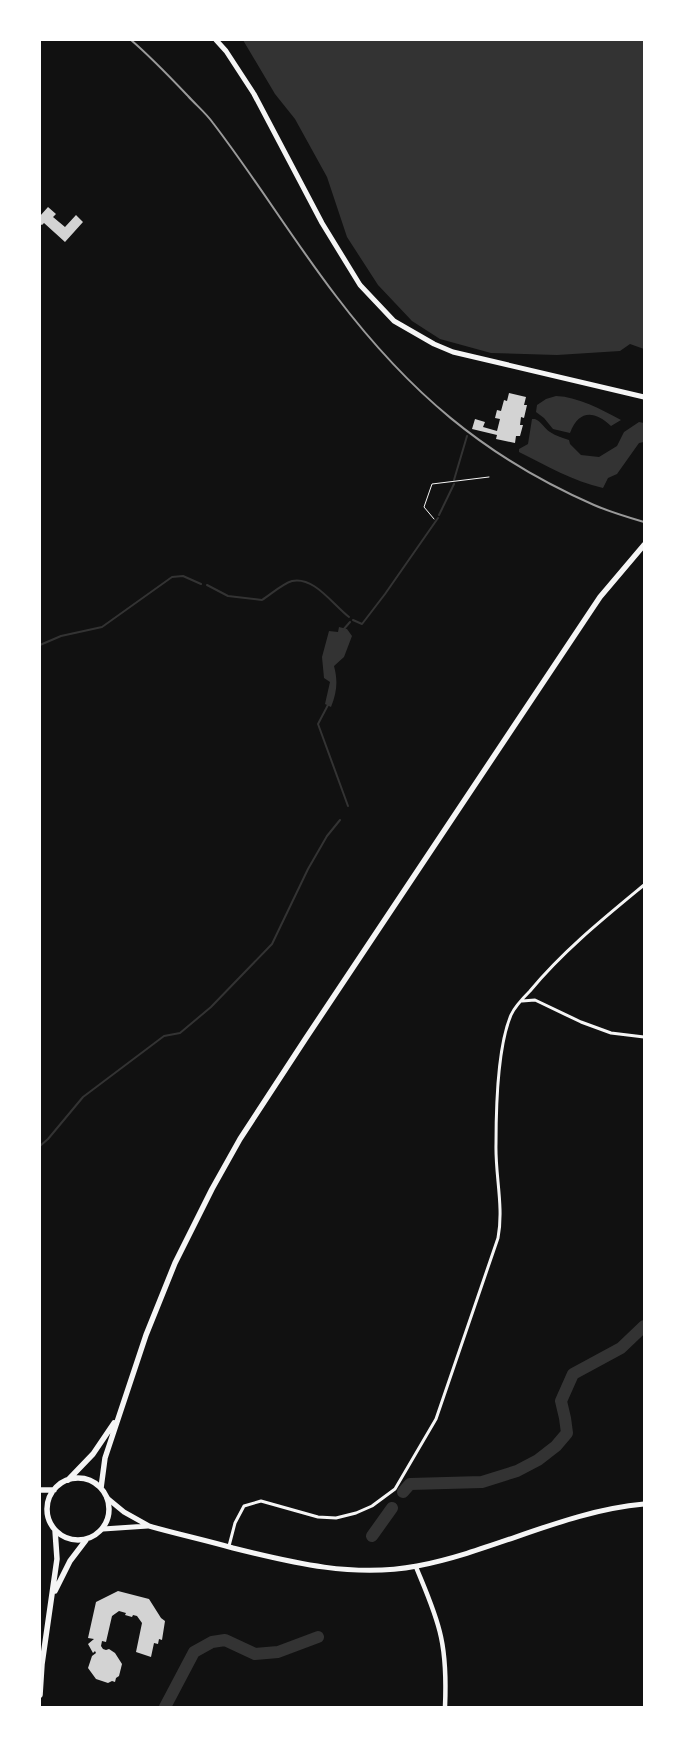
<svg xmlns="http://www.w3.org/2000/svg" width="684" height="1747" font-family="'Fira Sans Condensed',sans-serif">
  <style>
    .water { fill: #333 }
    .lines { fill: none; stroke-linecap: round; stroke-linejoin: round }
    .stream { stroke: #333; stroke-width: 2 }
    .river { stroke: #333; stroke-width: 12 }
    .building { fill: #d3d3d3 }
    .path { stroke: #f5f5f5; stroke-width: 1 }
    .minor { stroke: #f5f5f5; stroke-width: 3 }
    .tertiary { stroke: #f5f5f5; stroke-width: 4.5 }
    .secondary { stroke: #f5f5f5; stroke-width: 5 }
    .trunk { stroke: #f5f5f5; stroke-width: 5.5 }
    .rail { stroke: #9a9a9a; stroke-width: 2 }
  </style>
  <rect width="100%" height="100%" fill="#111"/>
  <!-- water -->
  <path class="water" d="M243,40H644V349L630,344L620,351L557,355L491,353L440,339L412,321L378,285L347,237L327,177L295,119L275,94Z
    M556,396C579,397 600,409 621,420L611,426C595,411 579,409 570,433L553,429L544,418L536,412L537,405L546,399Z
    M532,419H535C542,422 544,428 550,432C556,436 563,438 569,440L570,444L581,455L599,457L617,446L624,432L639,422L644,423V442L639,443L617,474L608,478L603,488C573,481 547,466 519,452V449L528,444Z
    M339,627L347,629L352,636L344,657L334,666C338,681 337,692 331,707L325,704L330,682L324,678L322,657L329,631L338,632Z"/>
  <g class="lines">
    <!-- stream -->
    <path class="stream" d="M454,480L467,436
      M439,515L454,484
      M207,585L228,596L262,600C270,595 282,584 292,581C314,576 333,605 349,617
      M353,620L362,624L385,594L438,518
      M343,630L350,622
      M40,645L61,636L102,627L172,577L183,576L201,584
      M329,703L318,724L348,806
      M40,1146L48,1139L83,1097L164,1036L180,1033L211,1007L272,944L308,869L327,836L340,820"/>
    <!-- river -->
    <path class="river" d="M403,1492L410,1484L482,1482L517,1471L538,1460L556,1446L567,1433L565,1418L561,1401L573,1374L621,1348L644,1326
      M372,1536L392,1508
      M165,1707L194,1652L212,1642L225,1640L255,1654L278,1652L318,1637"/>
  </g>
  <!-- building -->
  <path class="building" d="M48,207L56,214L53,217L65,227L76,215L83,222L65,242L44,223L42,225L40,224V216Z
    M509,393L526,397L524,405H527L524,418L521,417L520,425H523L520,436H516L515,443L496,439L497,435L472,429L475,419L485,422L483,427L497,431L500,419L495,418L497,410L501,411L504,400L507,401Z
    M118,1591L149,1599L161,1618L165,1621L162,1640L159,1639L158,1644L154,1643L151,1657L136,1652L142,1623L137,1616L133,1615L132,1617L125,1615L126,1613L119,1611L112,1616L106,1642L102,1641L101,1646L103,1649L106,1650L109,1649L115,1653L122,1664L119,1676L116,1678L115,1682L112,1681L108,1683L96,1679L88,1668L92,1656L96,1653L95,1651L93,1653L88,1644L94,1639L88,1638L96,1602Z"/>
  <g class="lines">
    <!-- path -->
    <path class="path" d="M434,519L424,507L432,484L489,477"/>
    <!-- minor -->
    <path class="minor" d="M522,1001L535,1000L581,1022L611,1033L644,1037
      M229,1546L235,1523L244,1506L261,1501L318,1517L336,1518L356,1513L372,1506L395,1489L436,1419L498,1238C504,1207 495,1175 496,1144C496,1107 497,1048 511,1015C515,1006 523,998 530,991C563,951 604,918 644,885"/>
    <!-- tertiary -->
    <path class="tertiary" d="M416,1567C425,1589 436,1613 441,1637C446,1660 446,1684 445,1707"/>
    <!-- secondary -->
    <path class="secondary" d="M216,40L226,51L254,94L322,223L360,285L394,321L434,344L453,352L644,397
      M107,1498L124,1512L149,1526C177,1534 205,1540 233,1548C293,1563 355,1578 417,1566C495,1551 565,1511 644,1504
      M103,1529L148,1526"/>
    <!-- trunk -->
    <path class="trunk" d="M47 1509a31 31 0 1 1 62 0a31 31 0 1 1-62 0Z
      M68,1480L93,1454L114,1423
      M101,1488L105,1458L146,1335L175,1263L212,1189L240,1139L306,1038L600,597L644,545
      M40,1490H54
      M55,1591L70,1561L86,1540
      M40,1695L42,1664L57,1559L55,1530"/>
    <!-- rail -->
    <path class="rail" d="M131,40C151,57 169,76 188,96C196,105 206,113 213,123C256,179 293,240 336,296C408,391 484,457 594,505C610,512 627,517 644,522"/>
  </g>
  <!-- border -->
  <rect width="684" height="1747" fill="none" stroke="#ffffff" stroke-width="82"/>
</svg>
